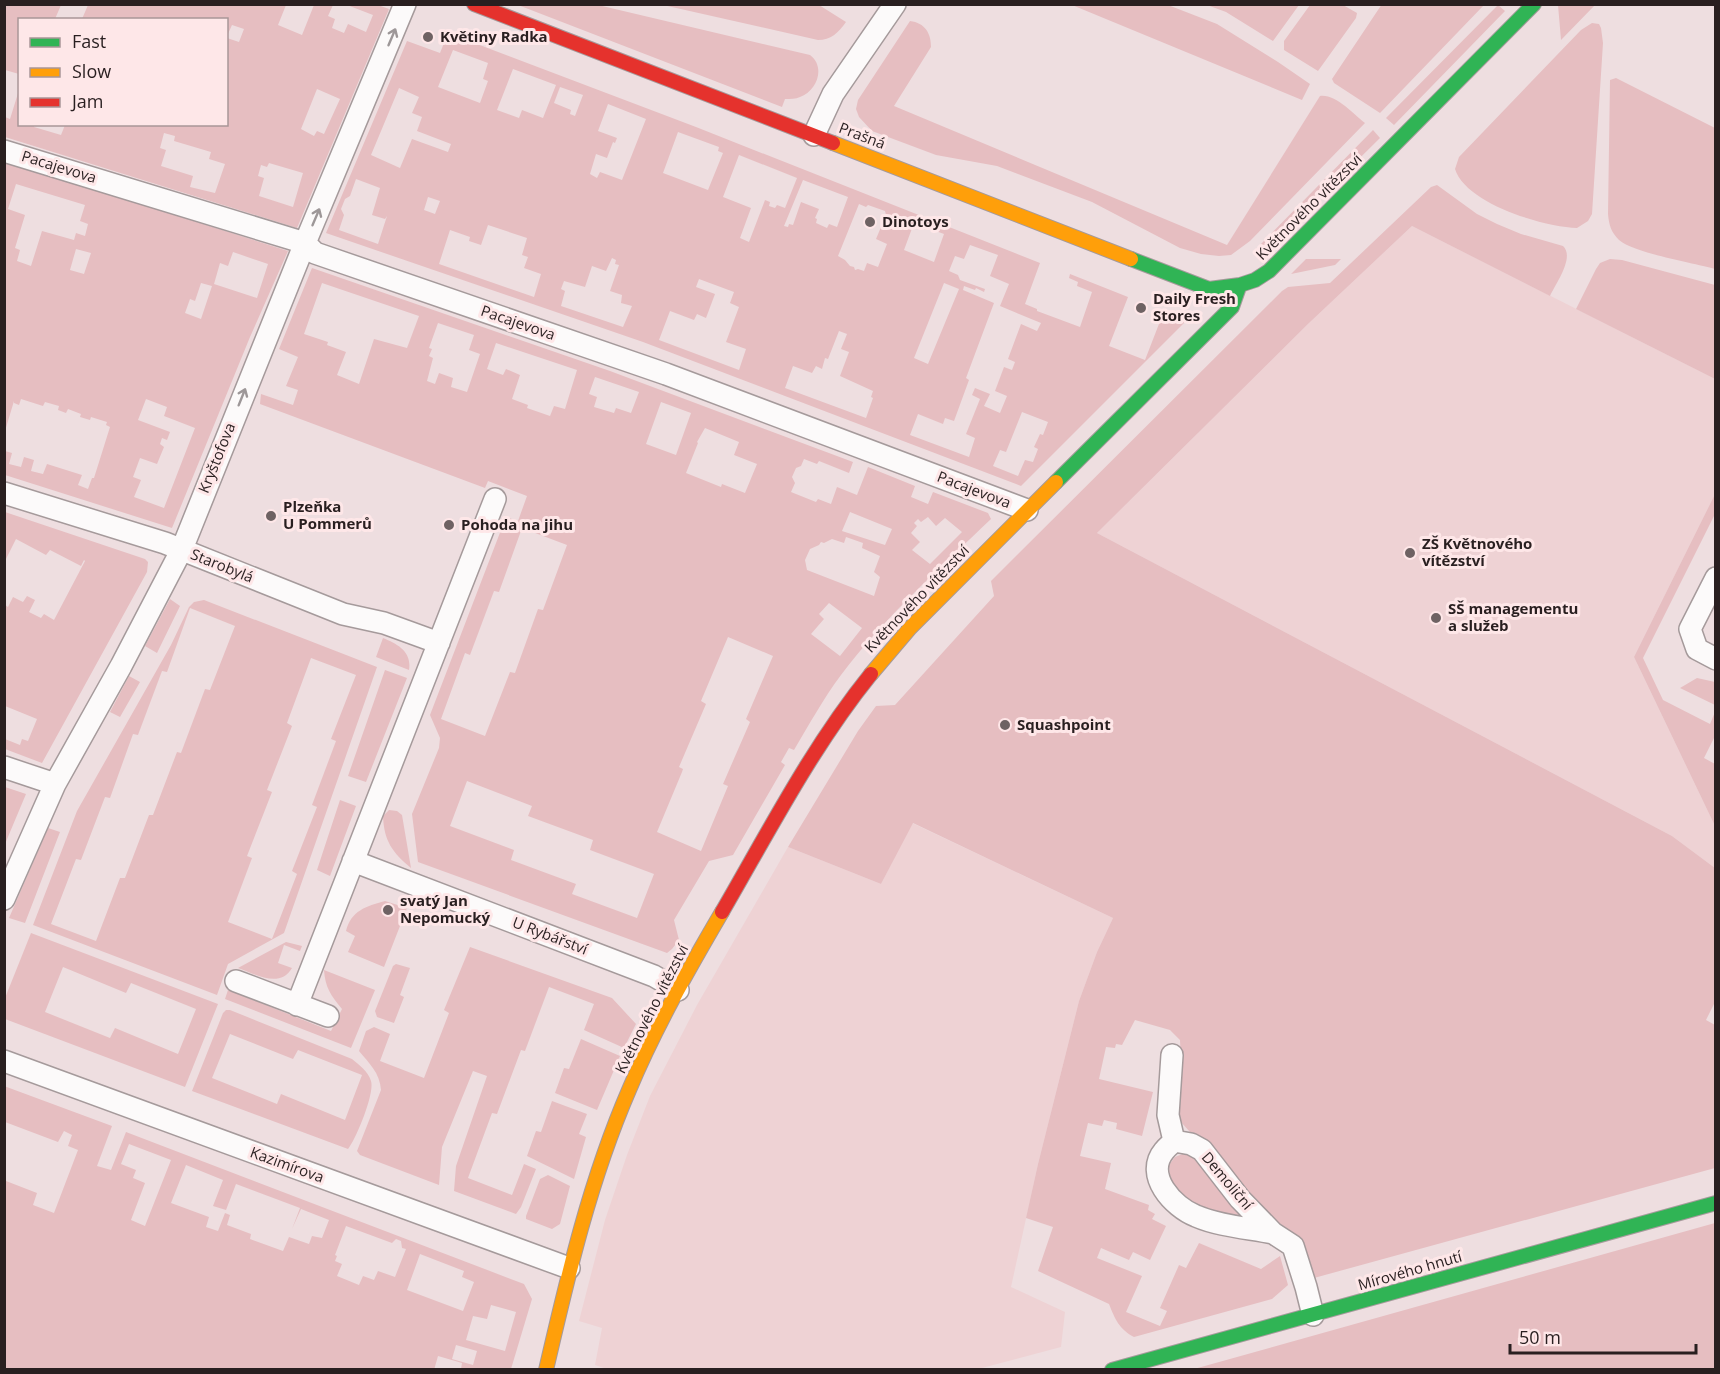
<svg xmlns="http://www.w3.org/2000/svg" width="1720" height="1374" font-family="'Open Sans',sans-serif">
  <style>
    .built { fill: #eed2d4 }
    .green { fill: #e6bec1; fill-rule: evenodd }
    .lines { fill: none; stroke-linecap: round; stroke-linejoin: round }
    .street-casing { stroke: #a59a9b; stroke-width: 24 }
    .fast-casing { stroke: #a59a9b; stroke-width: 16 }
    .slow-casing { stroke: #a59a9b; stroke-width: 16 }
    .jam-casing { stroke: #a59a9b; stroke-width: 16 }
    .street { stroke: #fcfafa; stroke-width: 21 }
    .fast { stroke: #30b455; stroke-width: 14 }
    .slow { stroke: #ff9f0a; stroke-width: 14 }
    .jam { stroke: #e5322d; stroke-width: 14 }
    .oneway { stroke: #9d9798 }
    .poi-dot { fill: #6e6263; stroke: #fee7e8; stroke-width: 2 }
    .labels { text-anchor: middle; stroke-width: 6; stroke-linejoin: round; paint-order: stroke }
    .poi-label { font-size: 15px; font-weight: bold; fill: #291f20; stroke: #fee7e8; text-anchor: start }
    .street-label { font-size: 15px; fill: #291f20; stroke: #fee7e8 }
  </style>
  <rect width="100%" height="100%" fill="#eedee0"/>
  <!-- built -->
  <path class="built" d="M1412,226L1715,379V494L1634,657L1715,826V868L1672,836L1097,533L1308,324Z
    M912,823L1113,918L1097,952L1079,1001L1038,1164L1011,1287L1065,1312L1061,1347L978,1369H607L595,1365L602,1328L579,1321L605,1220L627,1155L650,1096L697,1005L788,847L881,884Z"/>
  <!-- green -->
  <path class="green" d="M1382,4L1484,5L1380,113L1334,83L1332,79Z
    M4,5H61L55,19L20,20L19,74L5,70Z
    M98,5H286L278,25L302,35L314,5H333L328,16L335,19L332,28L344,33L348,24L366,32L373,15L347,5H378L389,9L297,228L5,137V117L10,119L19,90L20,124L34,125V127L61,135L65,125L226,124L227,38L239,42L244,29L232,25L227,36L226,20L82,19L88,5L97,6ZM317,89L340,99L324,134L317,131L314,136L301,129ZM164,133L175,136L174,141L211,152L209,159L225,164L215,193L190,187L193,176L161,166L166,150L160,148ZM269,163L303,173L293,207L259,196L264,178L258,176L261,165L267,167Z
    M518,5H598L810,55C826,67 817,91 800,97C796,99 790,99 785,99L782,107Z
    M663,5H819L846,22C838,33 831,40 818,40Z
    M1072,5H1168L1217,24L1278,62L1310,84L1302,100Z
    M1207,5H1299L1273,41L1226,12Z
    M1310,5H1343L1357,13L1356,18L1318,71L1284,50V41Z
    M1498,5L1505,11L1394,125L1386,118Z
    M1558,5V4L1595,5L1561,40Z
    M910,21C925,23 931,33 931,47L894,106L1227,245L1320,96C1336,94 1353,114 1365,123L1250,241L1231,255L1219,256L1201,254L1180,248L1092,202L997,166L936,155L872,131L859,117L856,109L858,100Z
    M1592,23L1599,24L1601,28L1603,43L1592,214L1588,221L1577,228C1544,227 1466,204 1455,169L1459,157L1581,30Z
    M448,33L696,127L1040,263L1025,304L1037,309V311L1080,327L1092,292L1077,286L1078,282L1069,278L1070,274L1128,297L1109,346L1145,360L1164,311L1186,318L1184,323L1021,486L643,342L326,233L407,41L440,53ZM453,50L488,63L483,79L488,81L480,103L438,87ZM513,69L556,85L543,118L522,110L519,118L497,110ZM560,87L583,95L575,116L570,114L571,110L554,103ZM399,88L419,97L412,113L422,117L417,131L451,144L448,152L412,139L400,168L371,155ZM608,104L646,119L622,180L600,172L597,178L590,174L596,154L607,158L613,142L615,143L617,138L598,131ZM678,132L719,147L718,151L723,153L708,190L663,173ZM739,155L797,178L785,208L777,205L775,208L769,206L770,202L765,200L749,242L740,238L751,208L723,197ZM356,179L380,188L372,215L385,219L387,216L378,244L339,230L344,215L341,209L345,199L350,196ZM803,180L848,197L837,227L829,224L827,228L816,223L817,219L815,218L819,209L801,202L793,225L789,224L788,227L784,226ZM428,197L440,201L435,214L424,210ZM859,204L866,207L868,205L885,211L886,215L876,239L887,244L878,267L867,263L864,271L858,269L855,270L854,267L850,266L845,260L838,256ZM914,223L944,234L934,262L904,250ZM488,225L527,238L522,255L528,257L524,268L541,274L534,297L439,264L450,230L470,237L469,241L481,245ZM970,245L998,255L990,276L1009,284L1000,306L1041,323L1037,331L1021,324L1008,359L1015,362L1012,370L1004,367L995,391L1007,396L1000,413L984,406L990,394L975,388L972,395L980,399L966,434L975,438L969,457L910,435L918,414L943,424L945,418L954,421L969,380L966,378L994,303L963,290L964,286L975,290L976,288L984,292L985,289L960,280L958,275L949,271L955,256L964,259ZM612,258L616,260L615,264L619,265L610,291L622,295L621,303L632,306L623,327L561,306L565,291L561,289L564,281L585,287L592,266L606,271ZM699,279L734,292L730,303L739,307L726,342L746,349L739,370L659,340L670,311L694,320L697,314L706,318L715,294L696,287ZM944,283L959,289L928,364L914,358ZM839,331L847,334L841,349L849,352L840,376L873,391L871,397L873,398L866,418L785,388L793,366L812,373L816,366L822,369L825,358L828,359ZM1022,412L1048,422L1043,435L1040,434L1034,447L1038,449L1033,462L1025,460L1018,476L993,466L1000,450L1006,452Z
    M1616,78L1715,128V269C1694,263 1634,253 1619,240C1611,232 1609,225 1608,214L1610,80Z
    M1373,130L1380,138L1265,252L1260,247L1261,244Z
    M5,161L288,251L250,337L172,528L5,475V451L12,453L9,464L21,467L24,457L34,460L31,471L43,474L47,464L82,475L78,485L88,489L92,478H94L110,427L106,425L107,422L91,417L90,420L80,417L81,414L68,409L66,413L58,410L59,406L45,402L43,406L21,399L19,405L14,403V401L5,431ZM16,184L85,205L80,221L88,224L85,236L76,233L74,240L42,231L31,266L17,261L20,250L15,248L25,215L8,209ZM76,249L91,253L84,274L70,270ZM233,252L268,264L257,298L214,284L220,263L228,266ZM201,283L212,286L201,319L185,313L190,299L195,301ZM146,399L167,407L164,416L195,428L164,508L134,497L141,480L133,477L140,458L157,464L164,447L160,444L162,438L167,440L170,432L138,420Z
    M1437,185L1477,214L1497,224L1521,234L1563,246C1575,257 1556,283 1550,296L1412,226L1308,324L1097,533L1672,836L1715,868V1002L1706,1020L1715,1025V1168L1314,1278L1299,1237L1259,1209L1181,1122L1174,1108L1181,1060L1180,1040L1170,1030L1135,1020L1122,1045L1116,1044L1115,1048L1106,1047L1099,1079L1153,1092L1142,1136L1116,1129L1117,1123L1104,1120L1102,1126L1088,1123L1080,1156L1111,1163L1105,1189L1149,1205L1148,1210L1155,1214L1152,1219L1166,1226L1150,1260L1133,1252L1129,1260L1101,1248L1097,1258L1142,1276L1126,1312L1160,1326L1167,1311L1160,1308L1179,1265L1186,1268L1199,1243L1261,1269L1280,1256L1288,1285L1272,1299L1134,1337C1119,1329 1115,1319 1109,1304L1038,1271L1053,1227L1026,1218L1038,1164L1079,1001L1097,952L1113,918L913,823L881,884L788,847L858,731L876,706L895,705L994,596L991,581L1282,291L1288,287L1330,283L1431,187Z
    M1306,259H1341L1335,265L1291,274Z
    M1610,259L1622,260L1715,285V379L1576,309L1596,269L1600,263Z
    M312,268L610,371L853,462L849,473L819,461L817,464L804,459L801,466L796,468L792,477L795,483L791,492L816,502L818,499L831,504L837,487L857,495L868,467L915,486L911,497L928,504L933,492L988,513L991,519C939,569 884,618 841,675C823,699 809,725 794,750L789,748L781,762L785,765L733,855L709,861L674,920L679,940L672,949L667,953L418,862L412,814L439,748L440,738L430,715L506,517L518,521L527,496L488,481L485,488L260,404L261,394L293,405L298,390L286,386L298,357L279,349ZM322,283L419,316L407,348L374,339L359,384L337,375L346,352L327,345L328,342L304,334ZM438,323L474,335L469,350L480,354L467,392L451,387L453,378L439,373L435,384L427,381L433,358L429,356L432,349L429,348ZM496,343L577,370L565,409L554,406L550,416L527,408L528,405L512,399L520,375L506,369L503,375L487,369ZM595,377L639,392L631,413L616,408L614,413L594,407L597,397L589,394ZM661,402L691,413L676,455L646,444ZM705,428L739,442L734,455L757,464L745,493L722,484L721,487L686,473L698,443L697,442ZM850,512L892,529L885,545L842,531ZM928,517L936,526L945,518L962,532L930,564L912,550L920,542L911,533L917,526L914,523L918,519L921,522ZM522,528L567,545L543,610L538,609L515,673L510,672L485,736L441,719L465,653L470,655L494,591L499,592ZM846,537L863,543L862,548L880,556L874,572L880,577L874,596L807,570L805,560L810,549L819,545L821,542L824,543L832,539L844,543ZM829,603L862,628L840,656L811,634L824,619L819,614ZM728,637L773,656L746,719L750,722L723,784L728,786L701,851L657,832L682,772L683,769L679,767L706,704L701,701ZM467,781L532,806L528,816L593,840L590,850L654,874L637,918L572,894L576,884L511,860L514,850L450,826Z
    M1715,494V514L1643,658L1663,700L1710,724L1715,712V736L1704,758L1715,764V826L1634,657Z
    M5,512L145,559L148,562L147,572L42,763L5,749V739L20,745L22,739L28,741L37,719L5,706V605L8,607L13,597L23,602L27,596L35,600L29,612L41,618L44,614L54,620L85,561L84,560L81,566L50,550L46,555L16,539L5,561Z
    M170,599L180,606L157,653L145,646Z
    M204,600L377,667L284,933L228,964L217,995L33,925L77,811L171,645L189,607L194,602ZM190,608L235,626L210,690L205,689L181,753L177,752L153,815H149L125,878H120L96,941L51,924L76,859L81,860L105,797L110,798L133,734L138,735L162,671L167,672ZM311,658L356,675L331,739L336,741L312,805L317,807L292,871L297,874L272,939L228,922L252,858L247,856L272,792L267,790L292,726L287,723Z
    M383,638C398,644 412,652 409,670L376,657Z
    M385,670L407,678L366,782L348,776Z
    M129,676L140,682L120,717L110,712Z
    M1697,678L1715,682V705L1680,688Z
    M5,787L26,794L5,844L4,787Z
    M340,800L356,806L330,876L317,870Z
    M389,810L397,811L402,815L411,868C392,852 384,841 383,816Z
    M48,828L60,832L25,923L9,918Z
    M385,901L407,908L384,967L348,952L355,936L346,931C351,911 366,906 385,901Z
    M31,933L218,1004L185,1087L5,1019V998ZM63,967L126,993L131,983L196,1009L178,1054L115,1028L110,1038L45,1012Z
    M286,942L302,946L300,951L284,945L278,963L292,968C280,989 255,974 238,968Z
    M470,947L612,998L636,1024L624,1048L584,1030L594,1004L549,987L525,1051L521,1050L497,1114L492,1113L468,1178L512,1195L524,1164L536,1169L521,1207L516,1214L454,1191L456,1166L487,1076L473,1071L442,1147L439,1185L360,1155L357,1151L381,1090C380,1073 369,1063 359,1051L366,1031L374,1027L390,1034L380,1061L424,1078L449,1013L444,1010Z
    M396,964L410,968L400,995L404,997L394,1023L377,1017L375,1011L393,966Z
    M324,970L375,990L351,1048L225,999L228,990L331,1031L342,1009C331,996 325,987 324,970Z
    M226,1010H230L352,1059C359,1065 368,1071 371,1081C375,1093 356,1139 348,1149L192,1091L223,1013ZM230,1034L293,1059L298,1050L362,1075L345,1120L281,1094L277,1104L212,1078Z
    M581,1039L620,1056L597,1110L555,1093L564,1068L569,1069Z
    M4,1086L112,1126L97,1166L111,1170L126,1132L524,1284L532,1299L511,1369H461L462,1363L438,1356L434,1370L5,1369V1185L6,1181L37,1193L33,1205L54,1213L78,1150L68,1146L72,1135L64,1131L58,1142L5,1122ZM129,1144L171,1160L145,1226L131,1220L145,1183L133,1178L136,1170L121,1164ZM186,1165L223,1180L213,1206L226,1210L236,1184L300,1208L292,1229L301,1209L329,1220L322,1238L312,1236L309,1244L289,1237L283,1251L250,1239L251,1234L227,1225L230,1215L225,1213L218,1231L206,1227L209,1217L171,1203ZM346,1226L392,1243L396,1239L401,1241L402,1248L406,1249L395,1277L378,1271L374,1280L363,1276L359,1285L337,1276L342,1264L335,1261L337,1256L335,1255ZM420,1254L464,1271L462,1277L474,1282L463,1311L407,1290ZM491,1305L516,1312L505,1351L466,1340L473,1316L487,1319ZM456,1345L477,1351L473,1365L452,1359Z
    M552,1101L587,1114L579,1134L586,1137L574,1179L527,1156L536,1131L541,1132Z
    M1185,1153L1197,1158L1246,1216L1232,1217L1202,1212L1176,1191L1170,1177L1169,1165L1175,1157Z
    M548,1175L570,1186L560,1224L552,1229L526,1219V1216L540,1179Z
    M1715,1223V1369H1194Z"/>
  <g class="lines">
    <defs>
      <path id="street" d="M814,135L833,94L895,4
        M4,151L305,243L315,253L666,374L1027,510
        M4,493L165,543L343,614L384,623L439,643
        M1716,578L1690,629L1697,649L1716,659
        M4,767L55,784
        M353,861L654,976L678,990
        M4,899L55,784L121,666L182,549L305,243L405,4
        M236,981L328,1016
        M297,1005L495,499
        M1172,1055L1168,1115L1174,1141
        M4,1061L569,1268
        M1273,1233C1248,1228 1219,1226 1196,1216C1173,1207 1144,1175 1164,1151C1167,1147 1171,1144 1174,1141L1191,1144L1202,1150L1240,1199L1273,1233L1293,1246L1306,1287L1313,1315"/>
      <path id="fast" d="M1131,259L1209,289L1240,285L1255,280L1269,271L1534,4
        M1056,482L1232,307L1239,287
        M1112,1370L1716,1203"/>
      <path id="slow" d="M833,143L1131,259
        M871,674L910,628L1056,482
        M546,1370C568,1275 590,1180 629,1090C655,1028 688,970 722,912"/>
      <path id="jam" d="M474,4L833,143
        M722,912C769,831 812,747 871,674"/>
    </defs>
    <!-- street casing -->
    <use href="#street" class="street-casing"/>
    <!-- fast casing -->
    <use href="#fast" class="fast-casing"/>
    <!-- slow casing -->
    <use href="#slow" class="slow-casing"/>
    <!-- jam casing -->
    <use href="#jam" class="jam-casing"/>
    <!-- street -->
    <use href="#street" class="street"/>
    <!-- fast -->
    <use href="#fast" class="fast"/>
    <!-- slow -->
    <use href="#slow" class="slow"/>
    <!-- jam -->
    <use href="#jam" class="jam"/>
  </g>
  <!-- one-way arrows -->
  <defs><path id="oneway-shaft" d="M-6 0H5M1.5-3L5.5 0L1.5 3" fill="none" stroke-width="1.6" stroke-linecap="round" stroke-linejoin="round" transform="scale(1.5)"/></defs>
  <g class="oneway">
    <use href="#oneway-shaft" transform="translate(392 37) rotate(-67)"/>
    <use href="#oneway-shaft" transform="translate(316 217) rotate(-67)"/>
    <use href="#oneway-shaft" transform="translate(242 397) rotate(-68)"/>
  </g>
  <!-- markers -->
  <g class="poi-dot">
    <circle cx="428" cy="37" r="6"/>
    <circle cx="870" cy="222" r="6"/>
    <circle cx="1141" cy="308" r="6"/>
    <circle cx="271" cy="516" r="6"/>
    <circle cx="449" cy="525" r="6"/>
    <circle cx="1410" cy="553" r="6"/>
    <circle cx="1436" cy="618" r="6"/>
    <circle cx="1005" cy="725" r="6"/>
    <circle cx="388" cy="910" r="6"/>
  </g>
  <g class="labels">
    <!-- poi labels -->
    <g class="poi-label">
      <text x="440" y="42">Květiny Radka</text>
      <text x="882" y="227">Dinotoys</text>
      <text x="1153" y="304">Daily Fresh<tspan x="1153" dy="17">Stores</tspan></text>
      <text x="283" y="512">Plzeňka<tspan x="283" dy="17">U Pommerů</tspan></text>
      <text x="461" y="530">Pohoda na jihu</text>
      <text x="1422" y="549">ZŠ Květnového<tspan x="1422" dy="17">vítězství</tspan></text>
      <text x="1448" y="614">SŠ managementu<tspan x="1448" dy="17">a služeb</tspan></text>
      <text x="1017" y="730">Squashpoint</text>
      <text x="400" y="906">svatý Jan<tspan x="400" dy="17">Nepomucký</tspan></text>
    </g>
    <!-- street labels -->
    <g class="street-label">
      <text transform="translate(862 136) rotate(21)" y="5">Prašná</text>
      <text transform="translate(59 167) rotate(17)" y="5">Pacajevova</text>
      <text transform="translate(1309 207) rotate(-45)" y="5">Květnového vítězství</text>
      <text transform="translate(518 323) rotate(19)" y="5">Pacajevova</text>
      <text transform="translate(217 458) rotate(-68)" y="5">Kryštofova</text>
      <text transform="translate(974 490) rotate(21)" y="5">Pacajevova</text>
      <text transform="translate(222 566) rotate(22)" y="5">Starobylá</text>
      <text transform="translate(917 599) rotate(-46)" y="5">Květnového vítězství</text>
      <text transform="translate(550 936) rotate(21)" y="5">U Rybářství</text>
      <text transform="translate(652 1009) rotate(-63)" y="5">Květnového vítězství</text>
      <text transform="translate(287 1165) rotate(20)" y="5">Kazimírova</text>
      <text transform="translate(1227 1181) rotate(50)" y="5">Demoliční</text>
      <text transform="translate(1410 1271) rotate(-16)" y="5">Mírového hnutí</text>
    </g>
  </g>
  <!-- border -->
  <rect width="1720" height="1374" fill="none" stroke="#291f20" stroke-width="12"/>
  <!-- legend -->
  <rect x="18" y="18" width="210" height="108" fill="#fee7e8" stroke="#a99798" stroke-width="1.5"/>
  <rect x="30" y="38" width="30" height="9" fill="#30b455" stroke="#a99798" stroke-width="1.5"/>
  <text x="72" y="48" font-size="18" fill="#291f20">Fast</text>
  <rect x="30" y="68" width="30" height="9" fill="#ff9f0a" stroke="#a99798" stroke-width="1.5"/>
  <text x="72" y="78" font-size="18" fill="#291f20">Slow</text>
  <rect x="30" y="98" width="30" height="9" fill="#e5322d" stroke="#a99798" stroke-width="1.5"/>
  <text x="72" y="108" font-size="18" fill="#291f20">Jam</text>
  <!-- scale -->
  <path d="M1510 1344v9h186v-9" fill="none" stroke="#291f20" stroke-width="3"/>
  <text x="1519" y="1344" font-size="18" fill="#291f20" stroke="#fee7e8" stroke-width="4.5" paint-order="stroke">50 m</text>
</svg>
